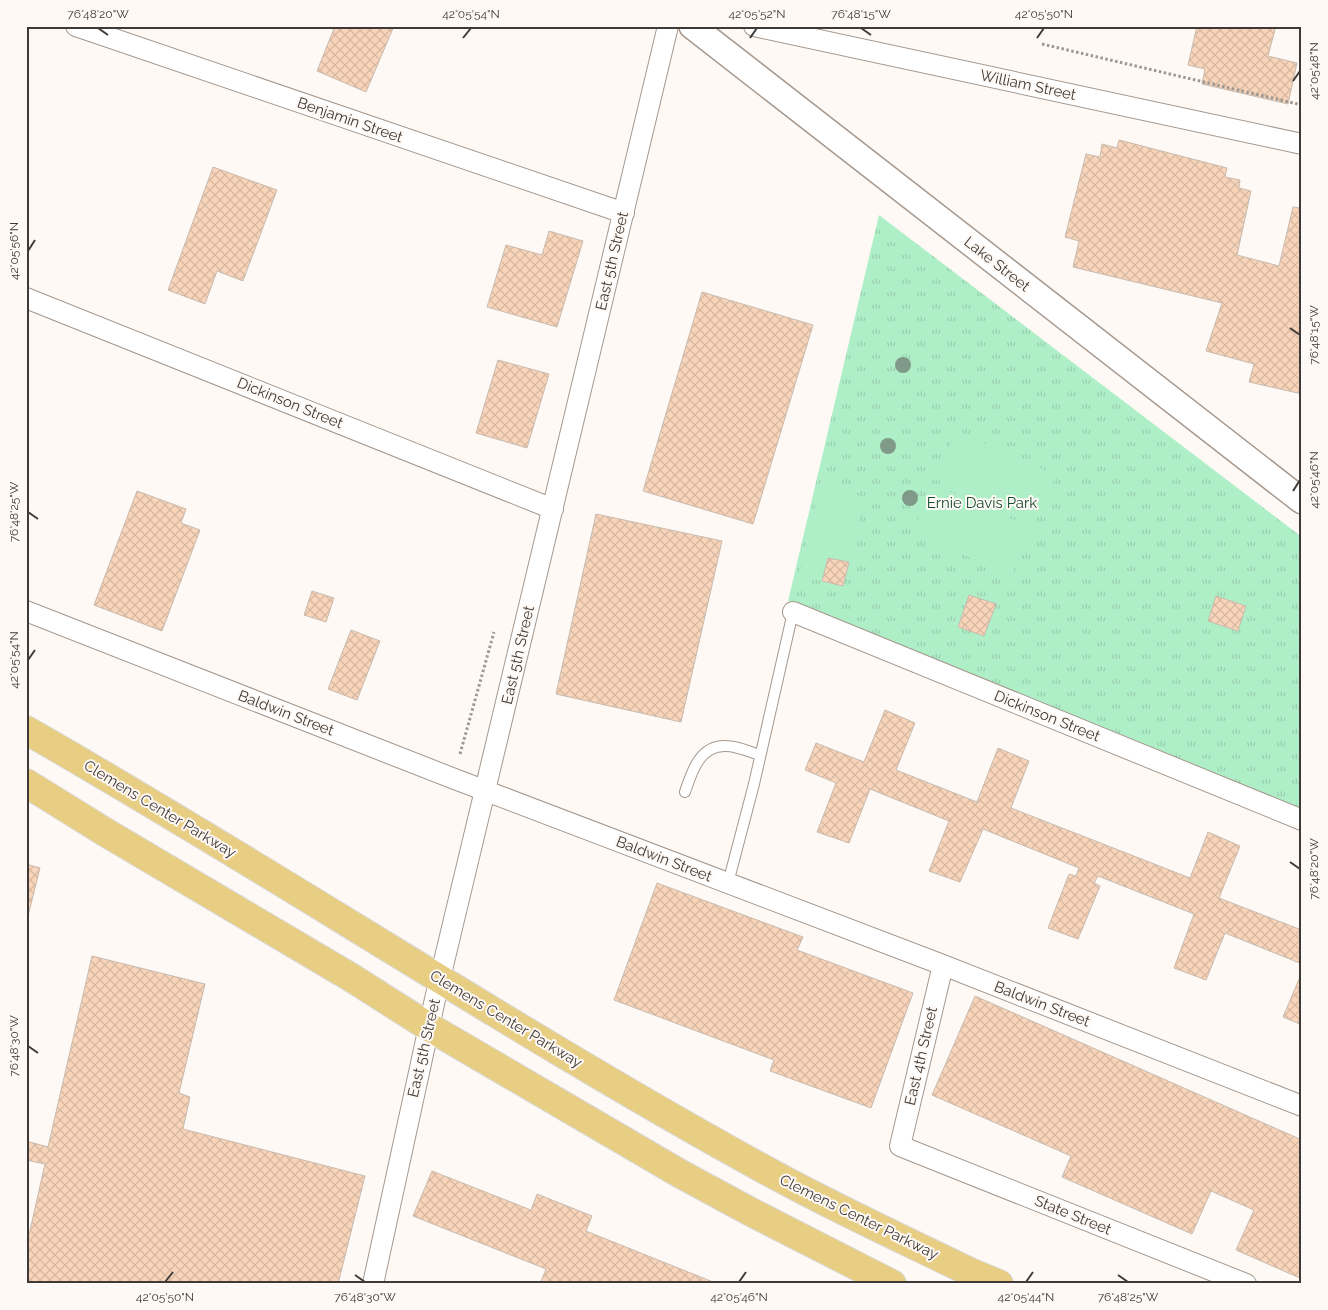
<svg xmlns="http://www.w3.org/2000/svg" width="1328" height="1310" font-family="Raleway,sans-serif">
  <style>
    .park { fill: url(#park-tufts) }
    .garden { fill: #afefc8 }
    .building { fill: url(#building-cross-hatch); stroke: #c8bbb0 }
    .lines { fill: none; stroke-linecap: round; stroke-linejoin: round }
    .service-casing { stroke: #a5988e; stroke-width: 12 }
    .minor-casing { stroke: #a5988e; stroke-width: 22 }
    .tertiary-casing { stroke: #a5988e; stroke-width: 28 }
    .primary-casing { stroke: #d9d8d7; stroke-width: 30 }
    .path { stroke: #9d9793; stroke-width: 3; stroke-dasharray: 2.5 2.5; stroke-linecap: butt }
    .service { stroke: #fff; stroke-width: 10 }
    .minor { stroke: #fff; stroke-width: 20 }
    .tertiary { stroke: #fff; stroke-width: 25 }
    .primary { stroke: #e8ce82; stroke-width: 28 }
    .tree { fill: #809a89 }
    .ticks { fill: none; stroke: #403a36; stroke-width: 2 }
    .labels { text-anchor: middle; stroke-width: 4; stroke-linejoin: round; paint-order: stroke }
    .street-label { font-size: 15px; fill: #403a36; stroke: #fff9f5 }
    .park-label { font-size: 15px; fill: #184c31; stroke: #fff9f5 }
    .neatline { fill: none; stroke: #403a36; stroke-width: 2 }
    .ticks-label { font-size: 12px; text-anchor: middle; fill: #403a36 }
  </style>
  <defs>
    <pattern id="park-tufts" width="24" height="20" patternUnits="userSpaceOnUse" patternTransform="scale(1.25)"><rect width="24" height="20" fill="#afefc8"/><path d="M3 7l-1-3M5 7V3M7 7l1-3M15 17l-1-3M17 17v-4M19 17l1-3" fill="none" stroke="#98ceac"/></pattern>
    <pattern id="building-cross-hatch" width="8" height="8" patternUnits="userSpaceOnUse" patternTransform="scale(1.25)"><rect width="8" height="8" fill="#f8d5ba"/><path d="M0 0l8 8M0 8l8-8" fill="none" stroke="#d6b8a0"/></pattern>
  </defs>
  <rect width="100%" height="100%" fill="#fff9f5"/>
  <!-- park -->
  <path class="park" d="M879,215L1302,537V817L788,601Z"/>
  <!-- garden -->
  <path class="garden" d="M956,431L1056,475L1035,523L935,479Z
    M933,484L1032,528L1011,576L912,532Z
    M821,486L864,497L849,562L828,558L822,581L799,576Z"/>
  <!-- building -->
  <path class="building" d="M335,26H394L366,92L317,71Z
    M1197,26H1276L1268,56L1297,63L1288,104L1202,84L1205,69L1188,65Z
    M1119,140L1227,168L1225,177L1240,180L1239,188L1251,191L1237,255L1279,266L1293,207L1302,208V394L1249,382L1254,364L1206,351L1222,303L1073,267L1079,241L1065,237L1086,154L1100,157L1102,144L1117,148Z
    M213,167L277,190L243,281L217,271L205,304L168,290Z
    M549,231L583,241L557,327L487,307L506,245L542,255Z
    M702,292L813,325L753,524L643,491Z
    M498,360L549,374L527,448L476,433Z
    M137,491L186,509L181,523L200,530L162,631L94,605Z
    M596,514L722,541L681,722L556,694Z
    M828,558L849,562L843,586L822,581Z
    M312,591L334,598L326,622L304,615Z
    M969,595L996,604L984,636L958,627Z
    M1216,596L1246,606L1238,631L1208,621Z
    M351,630L380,641L357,700L328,689Z
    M885,710L915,723L896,770L977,802L998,748L1029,761L1011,808L1190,878L1208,832L1240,846L1219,898L1299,929L1302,921V964L1225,933L1206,980L1174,968L1194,914L1098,876L1094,883L1100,886L1078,939L1048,928L1069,874L1076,876L1079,868L983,829L960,882L929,871L949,821L870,789L849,843L817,832L836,783L805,770L816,743L864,762Z
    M26,864L40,868L26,924Z
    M657,883L803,937L797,950L913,993L871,1108L770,1071L774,1060L614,1000Z
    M92,956L205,984L179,1093L190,1097L183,1129L365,1176L338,1284H26V1248L45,1164L26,1160V1141L48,1147Z
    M1302,972V1025L1283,1017Z
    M975,996L1302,1140V1279L1236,1250L1254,1210L1211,1191L1192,1234L1062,1177L1071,1156L932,1095Z
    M432,1171L531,1210L537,1194L592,1216L586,1231L713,1282L712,1284H540L546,1269L413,1216Z"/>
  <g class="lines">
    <defs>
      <path id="service" d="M685,792C692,771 700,745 726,746C737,746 750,752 760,755
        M728,883L754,784L793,612"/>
      <path id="minor" d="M76,26L624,213
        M754,26L1302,144
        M26,298L553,509
        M26,611L452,778L943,965L1302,1106
        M793,612L1302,820
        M943,965L900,1146L1246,1284
        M373,1284L435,999L668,26"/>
      <path id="tertiary" d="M692,26L1302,501"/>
      <path id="primary" d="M26,730C273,871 511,1030 760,1167C828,1205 900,1238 970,1272L999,1284
        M26,783L105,832L352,978L429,1027L679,1173L751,1212L892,1284"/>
    </defs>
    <!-- service casing -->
    <use href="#service" class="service-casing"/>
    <!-- minor casing -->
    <use href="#minor" class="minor-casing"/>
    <!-- tertiary casing -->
    <use href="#tertiary" class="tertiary-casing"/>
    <!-- primary casing -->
    <use href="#primary" class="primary-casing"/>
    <!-- path -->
    <path class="path" d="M1042,44L1302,105
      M460,754L494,632"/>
    <!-- service -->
    <use href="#service" class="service"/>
    <!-- minor -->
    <use href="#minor" class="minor"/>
    <!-- tertiary -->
    <use href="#tertiary" class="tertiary"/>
    <!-- primary -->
    <use href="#primary" class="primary"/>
  </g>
  <!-- trees -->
  <g class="tree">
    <circle cx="903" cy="365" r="8"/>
    <circle cx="888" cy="446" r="8"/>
    <circle cx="910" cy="498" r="8"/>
  </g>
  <!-- ticks -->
  <path class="ticks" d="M98,28L108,35M861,28L871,35M463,38L471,28M750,38L757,28M1037,38L1044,28M1293,81L1300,71M28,251L35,240M1290,328L1300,335M1293,491L1300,480M28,512L38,519M28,660L35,650M1290,862L1300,869M28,1046L38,1053M355,1275L365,1282M1118,1275L1128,1282M165,1282L173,1272M739,1282L746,1272M1026,1282L1033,1272"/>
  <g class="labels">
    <!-- street labels -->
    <g class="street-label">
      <text transform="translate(1028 85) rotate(12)" y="5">William Street</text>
      <text transform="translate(350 120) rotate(19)" y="5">Benjamin Street</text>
      <text transform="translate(612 261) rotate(-77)" y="5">East 5th Street</text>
      <text transform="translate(997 264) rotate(38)" y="5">Lake Street</text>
      <text transform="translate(290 403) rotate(22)" y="5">Dickinson Street</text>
      <text transform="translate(518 655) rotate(-77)" y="5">East 5th Street</text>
      <text transform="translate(286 713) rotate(21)" y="5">Baldwin Street</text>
      <text transform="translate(1047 716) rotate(22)" y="5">Dickinson Street</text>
      <text transform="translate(160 809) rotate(31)" y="5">Clemens Center Parkway</text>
      <text transform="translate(664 859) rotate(21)" y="5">Baldwin Street</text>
      <text transform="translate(1042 1004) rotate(21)" y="5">Baldwin Street</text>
      <text transform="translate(506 1019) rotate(31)" y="5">Clemens Center Parkway</text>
      <text transform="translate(424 1048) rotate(-77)" y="5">East 5th Street</text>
      <text transform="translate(921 1056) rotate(-77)" y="5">East 4th Street</text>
      <text transform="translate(1073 1215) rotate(22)" y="5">State Street</text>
      <text transform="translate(859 1217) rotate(26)" y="5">Clemens Center Parkway</text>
    </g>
    <!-- park labels -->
    <g class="park-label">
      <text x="982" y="508">Ernie Davis Park</text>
    </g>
  </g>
  <!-- border -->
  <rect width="1328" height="1310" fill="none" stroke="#fff9f5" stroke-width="55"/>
  <rect x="28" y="28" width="1272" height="1254" class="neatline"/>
  <g class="ticks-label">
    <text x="98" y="18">76°48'20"W</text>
    <text x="471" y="18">42°05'54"N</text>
    <text x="757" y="18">42°05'52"N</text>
    <text x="861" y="18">76°48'15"W</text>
    <text x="1044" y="18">42°05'50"N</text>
    <text transform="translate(1314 71) rotate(-90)" y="4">42°05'48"N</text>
    <text transform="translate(14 251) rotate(-90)" y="4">42°05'56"N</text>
    <text transform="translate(1314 335) rotate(-90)" y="4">76°48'15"W</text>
    <text transform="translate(1314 480) rotate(-90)" y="4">42°05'46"N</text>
    <text transform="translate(14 512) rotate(-90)" y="4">76°48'25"W</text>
    <text transform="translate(14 660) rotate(-90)" y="4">42°05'54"N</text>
    <text transform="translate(1314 869) rotate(-90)" y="4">76°48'20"W</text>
    <text transform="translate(14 1046) rotate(-90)" y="4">76°48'30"W</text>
    <text x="165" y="1301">42°05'50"N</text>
    <text x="365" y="1301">76°48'30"W</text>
    <text x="739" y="1301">42°05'46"N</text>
    <text x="1026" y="1301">42°05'44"N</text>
    <text x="1128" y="1301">76°48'25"W</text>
  </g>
</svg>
